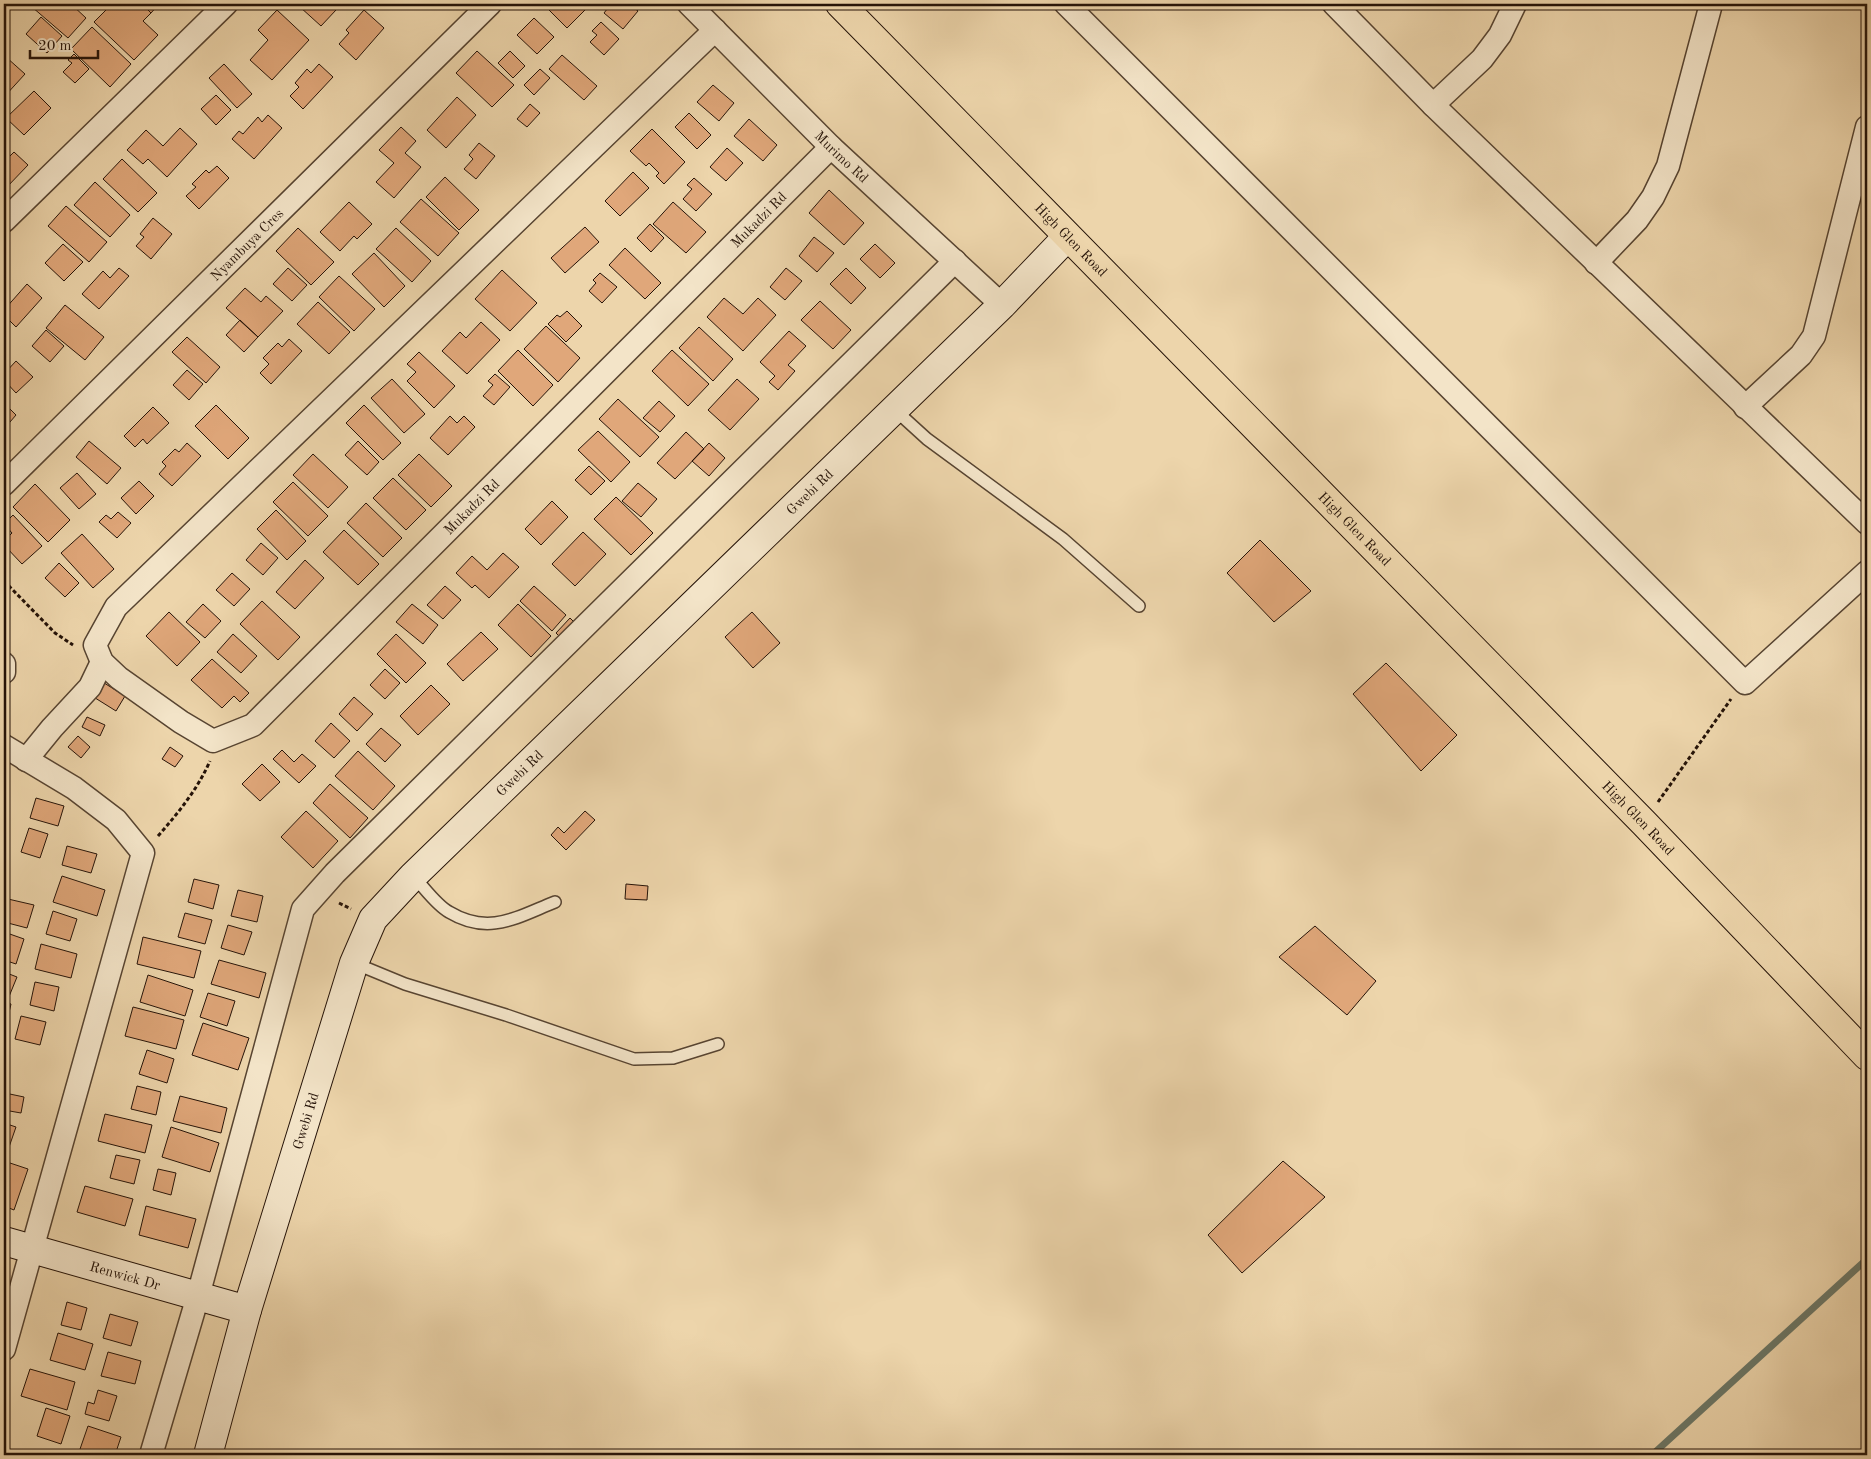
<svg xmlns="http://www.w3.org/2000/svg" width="1871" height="1459" font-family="'Old Standard TT',serif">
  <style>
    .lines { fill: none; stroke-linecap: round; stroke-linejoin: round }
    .stream { stroke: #6b7767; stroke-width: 7 }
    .building { fill: #e0a77a; stroke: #251308 }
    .lane-casing { stroke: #574431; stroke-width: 14 }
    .street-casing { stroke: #574431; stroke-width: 25 }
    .secondary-casing { stroke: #251308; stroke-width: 30 }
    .primary-casing { stroke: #251308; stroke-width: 30 }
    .path { stroke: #251308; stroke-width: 3; stroke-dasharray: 4 2.5; stroke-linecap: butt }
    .lane { stroke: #f3e4c8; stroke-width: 11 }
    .street { stroke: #f3e4c8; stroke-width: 22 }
    .secondary { stroke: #f3e4c8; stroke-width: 28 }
    .primary { stroke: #edd5ab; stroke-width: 28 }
    .labels { text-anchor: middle; stroke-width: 4; stroke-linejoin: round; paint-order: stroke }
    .street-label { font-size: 14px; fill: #251308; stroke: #f3e4c8 }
  </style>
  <rect width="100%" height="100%" fill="#edd5ab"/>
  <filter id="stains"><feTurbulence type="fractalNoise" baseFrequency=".004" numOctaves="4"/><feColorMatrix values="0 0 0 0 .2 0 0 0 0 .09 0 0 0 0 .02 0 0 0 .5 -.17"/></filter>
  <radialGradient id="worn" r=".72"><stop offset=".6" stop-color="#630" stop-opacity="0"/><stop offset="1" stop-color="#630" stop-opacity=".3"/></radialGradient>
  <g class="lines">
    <!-- stream -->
    <path class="stream" d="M1652,1455L1867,1259"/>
  </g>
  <!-- building -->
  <path class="building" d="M35,4H71L86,18L68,38L32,7Z
    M112,4H142L151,13L143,21L158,35L134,60L94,22Z
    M142,4H159L151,13Z
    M303,4H330L336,10L321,26L300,7Z
    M543,4H585L588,7L567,28Z
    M611,4H629L638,11L623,29L604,13Z
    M277,10L309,40L272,80L250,60L268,40L258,30Z
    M364,10L384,28L356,60L339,44L349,33L346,30Z
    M41,17L62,36L47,53L26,34Z
    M534,18L554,37L537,54L517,35Z
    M601,22L619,39L604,55L590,42L597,35L592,31Z
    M92,27L131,64L110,87L71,49Z
    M477,51L514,85L492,107L456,73Z
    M510,51L525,66L513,78L498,63Z
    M74,54L89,69L75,83L63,72L72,63L68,60Z
    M562,55L597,86L584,100L549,69Z
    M6,57L25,74L4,97V59Z
    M224,64L252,94L237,108L209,78Z
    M319,64L333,77L303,109L290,96L299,87L295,83L307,69L311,73Z
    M540,69L550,78L534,95L524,85Z
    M713,85L734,103L719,121L697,102Z
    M34,91L51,108L24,135L6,118Z
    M216,95L231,110L216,125L201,109Z
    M457,97L476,115L446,148L427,130Z
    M530,104L540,113L527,127L517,119Z
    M689,113L711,135L697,149L675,127Z
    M268,115L282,128L254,159L232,139L239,131L243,134L258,117L262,122Z
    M749,119L777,145L763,161L734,136Z
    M401,127L416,141L405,153L421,167L394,198L376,182L394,163L379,150Z
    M180,128L197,144L167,177L148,159L143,164L127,150L146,130L163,146Z
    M652,129L685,162L664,184L656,176L659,173L649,163L646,166L630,151Z
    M479,143L495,156L476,179L464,169L473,159L469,155Z
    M727,148L743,163L726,181L710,167Z
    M14,152L28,165L6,188L4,186V162Z
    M122,159L157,193L138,212L103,179Z
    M217,166L229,178L199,209L186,196L196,187L192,184L206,170L209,173Z
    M633,172L649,188L620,216L605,201Z
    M445,177L479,210L459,230L426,197Z
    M694,178L712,194L696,211L683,199L692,189L687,185Z
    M95,182L130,215L110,237L74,205Z
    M829,190L864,223L844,245L809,213Z
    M421,199L459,233L438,256L400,222Z
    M349,202L372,224L357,239L354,236L340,251L320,232Z
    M673,202L706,232L686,253L653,224Z
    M66,206L107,242L89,262L48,226Z
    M153,218L172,234L151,259L136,246L144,237L140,234Z
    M650,224L664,238L651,252L637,238Z
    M585,227L599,242L565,273L551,258Z
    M298,228L334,262L311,285L276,251Z
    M396,228L431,261L412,282L376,249Z
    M814,237L834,253L817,272L799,256Z
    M63,244L83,262L64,281L45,263Z
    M875,244L895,263L880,278L860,259Z
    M625,248L661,283L645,299L609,265Z
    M374,253L405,286L384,307L352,274Z
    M119,268L129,276L99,309L82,294L103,271L110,278Z
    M288,268L307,285L292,301L273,284Z
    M786,268L802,281L785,300L770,287Z
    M846,268L866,288L851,304L830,284Z
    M502,270L537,303L510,331L475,299Z
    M600,273L617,287L602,303L589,291L596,283L593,280Z
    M339,276L375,309L354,331L319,297Z
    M27,284L42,298L16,327L4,315V310Z
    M245,288L261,302L266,296L283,311L258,337L226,308Z
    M724,298L743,314L758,298L776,315L743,351L707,317Z
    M820,301L851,330L833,349L801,320Z
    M318,302L350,332L329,354L297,324Z
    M65,305L104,337L85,360L46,328Z
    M567,311L582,326L566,342L548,324L557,315L560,317Z
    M240,320L258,337L244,352L226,335Z
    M481,322L500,340L467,374L442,351L460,332L466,338Z
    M546,326L580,358L558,382L524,349Z
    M699,327L733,359L713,381L679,348Z
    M46,330L64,346L50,362L32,346Z
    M789,331L806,346L788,365L795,371L778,390L769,382L775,376L760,362Z
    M187,337L220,367L206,383L172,352Z
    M289,339L302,351L271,384L260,373L269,364L263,358L278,343L282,347Z
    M518,350L553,385L533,406L498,371Z
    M672,350L709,384L688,406L652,371Z
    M419,352L455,386L434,408L407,381L416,372L407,364Z
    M16,361L33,377L16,393L4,380V374Z
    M187,370L203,384L189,400L173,385Z
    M495,374L510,387L494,405L483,396L493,385L488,381Z
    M392,379L425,414L404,433L371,398Z
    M737,379L759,399L730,430L708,410Z
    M618,399L659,437L640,457L599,419Z
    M659,401L675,416L660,432L643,418Z
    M4,403L16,415L4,429Z
    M216,405L249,438L228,459L195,426Z
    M364,405L401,443L383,460L346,423Z
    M153,407L169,423L147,444L143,439L135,447L124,436Z
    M450,416L457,423L464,416L475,427L448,455L430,438Z
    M598,431L630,462L611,482L578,450Z
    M686,432L704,449L675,479L657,463Z
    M89,441L121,468L107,484L76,457Z
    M358,441L379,462L367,475L345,455Z
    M187,443L201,456L172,486L159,474L166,466L162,462L175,449L179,452Z
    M709,443L725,458L709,476L692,461Z
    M313,454L348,487L328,508L293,475Z
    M419,454L452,486L431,507L398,475Z
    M589,466L605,481L591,495L575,480Z
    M77,473L96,494L79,509L60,488Z
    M393,478L426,510L406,530L373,498Z
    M139,481L154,496L136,514L121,498Z
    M293,482L328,516L308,536L273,502Z
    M638,483L657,499L641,517L622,501Z
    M35,484L70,520L48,542L13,507Z
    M616,497L653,533L631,555L594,519Z
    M552,501L568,517L541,545L525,529Z
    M366,503L402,538L383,557L347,523Z
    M276,510L306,541L287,560L257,529Z
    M118,512L131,523L117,538L99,522L106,515L111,519Z
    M13,515L42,546L22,564L4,545V541L12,533L4,524Z
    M344,530L379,564L358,585L323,552Z
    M583,532L606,554L575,586L552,564Z
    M82,534L114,569L93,588L61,553Z
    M1260,540L1311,591L1274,622L1227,573Z
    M261,543L278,558L263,575L246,560Z
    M503,553L519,567L489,598L475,585L472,588L456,573L472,556L487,570Z
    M305,560L324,578L295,609L276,592Z
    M59,563L79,583L65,597L45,578Z
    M232,573L250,589L234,606L216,590Z
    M445,586L461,600L443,619L427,605Z
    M534,586L566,615L552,631L520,601Z
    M262,601L300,637L278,660L240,624Z
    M203,604L221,621L205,638L186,622Z
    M412,604L438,625L423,644L396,622Z
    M518,604L551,636L531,657L498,625Z
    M169,612L200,642L177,666L146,636Z
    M752,612L780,643L753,668L725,637Z
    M570,618L575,623L561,638L556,633Z
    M481,632L498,649L463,681L447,664Z
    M233,634L257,656L241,673L217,652Z
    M396,634L426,663L406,683L377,654Z
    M212,659L249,693L240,702L234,696L222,708L191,680Z
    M1386,663L1457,735L1421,771L1353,694Z
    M385,669L400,683L385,699L370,685Z
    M101,681L125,696L116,711L92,696Z
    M431,685L450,704L418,735L400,716Z
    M354,697L373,714L357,731L339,714Z
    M87,717L105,725L100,736L82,727Z
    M331,723L350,741L334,758L315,741Z
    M381,728L401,745L385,762L366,744Z
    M78,736L90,747L81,758L68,747Z
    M170,747L183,756L175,767L162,759Z
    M282,750L294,762L302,754L316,766L299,783L273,759Z
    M358,751L395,786L373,810L335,776Z
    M262,764L280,782L260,801L242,784Z
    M330,784L368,818L350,838L313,803Z
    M36,798L64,806L58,826L30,818Z
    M306,811L338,841L313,868L281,837Z
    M585,811L595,820L566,850L551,835L558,827L564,833Z
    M29,828L48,834L40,858L21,852Z
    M67,846L97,854L91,873L62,865Z
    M62,876L105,890L97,916L53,902Z
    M194,879L219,885L213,909L188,902Z
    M626,884L648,886L647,900L625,899Z
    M238,890L263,896L257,922L231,916Z
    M8,899L34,905L27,928L4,922Z
    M53,911L77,919L70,941L46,934Z
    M185,913L212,920L205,944L178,937Z
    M228,925L252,932L244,955L221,948Z
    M1315,926L1376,981L1347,1015L1279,957Z
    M4,932L24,939L16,964L4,960Z
    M143,937L201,951L194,978L137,964Z
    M41,944L77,954L71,978L35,969Z
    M219,960L266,973L259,998L211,984Z
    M4,972L17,977L8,999L4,998Z
    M148,975L193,990L185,1016L140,1002Z
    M35,982L59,987L54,1011L30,1005Z
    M208,993L235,1001L227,1026L200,1017Z
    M4,1002L11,1004L4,1034Z
    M133,1007L184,1020L176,1049L125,1036Z
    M21,1016L46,1022L40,1045L15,1039Z
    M203,1023L249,1038L238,1070L192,1055Z
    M147,1050L174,1059L167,1083L139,1074Z
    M137,1086L161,1092L156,1115L131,1109Z
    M5,1093L24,1097L21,1113L4,1110Z
    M180,1096L227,1108L221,1133L173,1121Z
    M105,1114L152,1125L145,1153L98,1141Z
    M4,1123L16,1127L8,1150L4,1149Z
    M171,1127L219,1143L210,1172L162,1157Z
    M116,1155L140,1160L134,1184L110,1178Z
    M4,1161L28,1169L14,1210L4,1206Z
    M1283,1161L1325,1197L1242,1273L1208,1235Z
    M158,1169L176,1173L171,1195L153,1190Z
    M85,1186L133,1199L125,1226L77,1212Z
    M146,1206L196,1219L188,1248L139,1235Z
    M67,1302L87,1308L81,1330L61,1325Z
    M110,1314L138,1322L131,1346L103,1338Z
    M58,1333L93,1344L85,1370L50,1360Z
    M108,1352L141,1361L135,1384L101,1376Z
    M30,1369L75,1382L67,1410L21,1396Z
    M98,1390L117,1396L109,1421L85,1414L88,1402L94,1404Z
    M46,1408L70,1416L61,1444L37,1436Z
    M88,1426L121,1437L115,1455H90L79,1452Z"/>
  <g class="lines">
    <defs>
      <path id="lane" d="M894,409L927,439L1063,539L1139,606
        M413,876C424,887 436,905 449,912C489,936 517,917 555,902
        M354,963L405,984L506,1015L634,1059L673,1058L718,1044"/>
      <g id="street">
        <path id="s1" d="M689,4L831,147L1002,305"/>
        <path d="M1066,4L1745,683L1867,572"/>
        <path d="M1334,4L1433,105L1867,523"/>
        <path id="s2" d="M715,30L116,607L95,645L102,662L119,678L181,722L213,741L253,725L831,147"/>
        <path d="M1433,105L1482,59L1500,35L1515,4"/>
        <path d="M4,221L226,4"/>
        <path d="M1596,263L1637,220L1653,197L1668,166L1711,4"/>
        <path d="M1745,407L1801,355L1814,336L1867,127"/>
        <path id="s3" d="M4,484L490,4"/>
        <path d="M4,664V672"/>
        <path d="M4,746L74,788L116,820L143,853L4,1349"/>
        <path d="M26,760L52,728L90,687L102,662"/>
        <path d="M151,1455L198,1296L303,909L335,873L955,261"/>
      </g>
      <g id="secondary">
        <path id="s4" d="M4,1241L247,1310"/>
        <path id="s5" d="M208,1455L247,1310L354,963L373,919L413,876L1002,305L1067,237"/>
      </g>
      <g id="primary">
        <path id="s6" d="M840,4L1644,823L1867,1056"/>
      </g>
    </defs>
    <!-- lane casing -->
    <use href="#lane" class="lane-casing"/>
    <!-- street casing -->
    <use href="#street" class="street-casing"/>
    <!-- secondary casing -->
    <use href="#secondary" class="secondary-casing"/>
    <!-- primary casing -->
    <use href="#primary" class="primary-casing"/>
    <!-- path -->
    <path class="path" d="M4,581L55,633L73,645
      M1658,802L1731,699
      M158,836C179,812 197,790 210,761
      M339,903L351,909"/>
    <!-- lane -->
    <use href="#lane" class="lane"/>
    <!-- street -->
    <use href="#street" class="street"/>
    <!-- secondary -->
    <use href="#secondary" class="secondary"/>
    <!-- primary -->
    <use href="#primary" class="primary"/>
  </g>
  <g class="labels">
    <!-- street labels -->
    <g class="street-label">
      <text dy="5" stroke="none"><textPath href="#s1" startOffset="216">Murimo Rd</textPath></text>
      <text dy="5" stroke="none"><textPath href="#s2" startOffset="1788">Mukadzi Rd</textPath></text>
      <text dy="5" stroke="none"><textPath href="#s6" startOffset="330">High Glen Road</textPath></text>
      <text dy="5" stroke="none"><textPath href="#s3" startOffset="341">Nyambuya Cres</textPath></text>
      <text dy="5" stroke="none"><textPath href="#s5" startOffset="1172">Gwebi Rd</textPath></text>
      <text dy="5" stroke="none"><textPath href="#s2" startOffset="1382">Mukadzi Rd</textPath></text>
      <text dy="5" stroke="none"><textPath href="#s6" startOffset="735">High Glen Road</textPath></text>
      <text dy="5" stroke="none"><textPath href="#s5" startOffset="768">Gwebi Rd</textPath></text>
      <text dy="5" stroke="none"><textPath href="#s6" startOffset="1140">High Glen Road</textPath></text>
      <text dy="5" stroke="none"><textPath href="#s5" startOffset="348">Gwebi Rd</textPath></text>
      <text dy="5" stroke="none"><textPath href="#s4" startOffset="126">Renwick Dr</textPath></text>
    </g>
  </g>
  <!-- margin -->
  <rect width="1871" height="1459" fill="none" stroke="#edd5ab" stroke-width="20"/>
  <rect x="5" y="5" width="1861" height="1449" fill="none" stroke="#251308" stroke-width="2.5"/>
  <rect x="10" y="10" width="1851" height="1439" fill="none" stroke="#251308"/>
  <!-- scale -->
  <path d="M30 50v8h68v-8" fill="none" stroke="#251308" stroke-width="2.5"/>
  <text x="38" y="50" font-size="15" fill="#251308" stroke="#f3e4c8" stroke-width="4" paint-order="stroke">20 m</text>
  <rect width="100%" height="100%" filter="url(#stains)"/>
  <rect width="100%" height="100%" fill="url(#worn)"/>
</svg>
